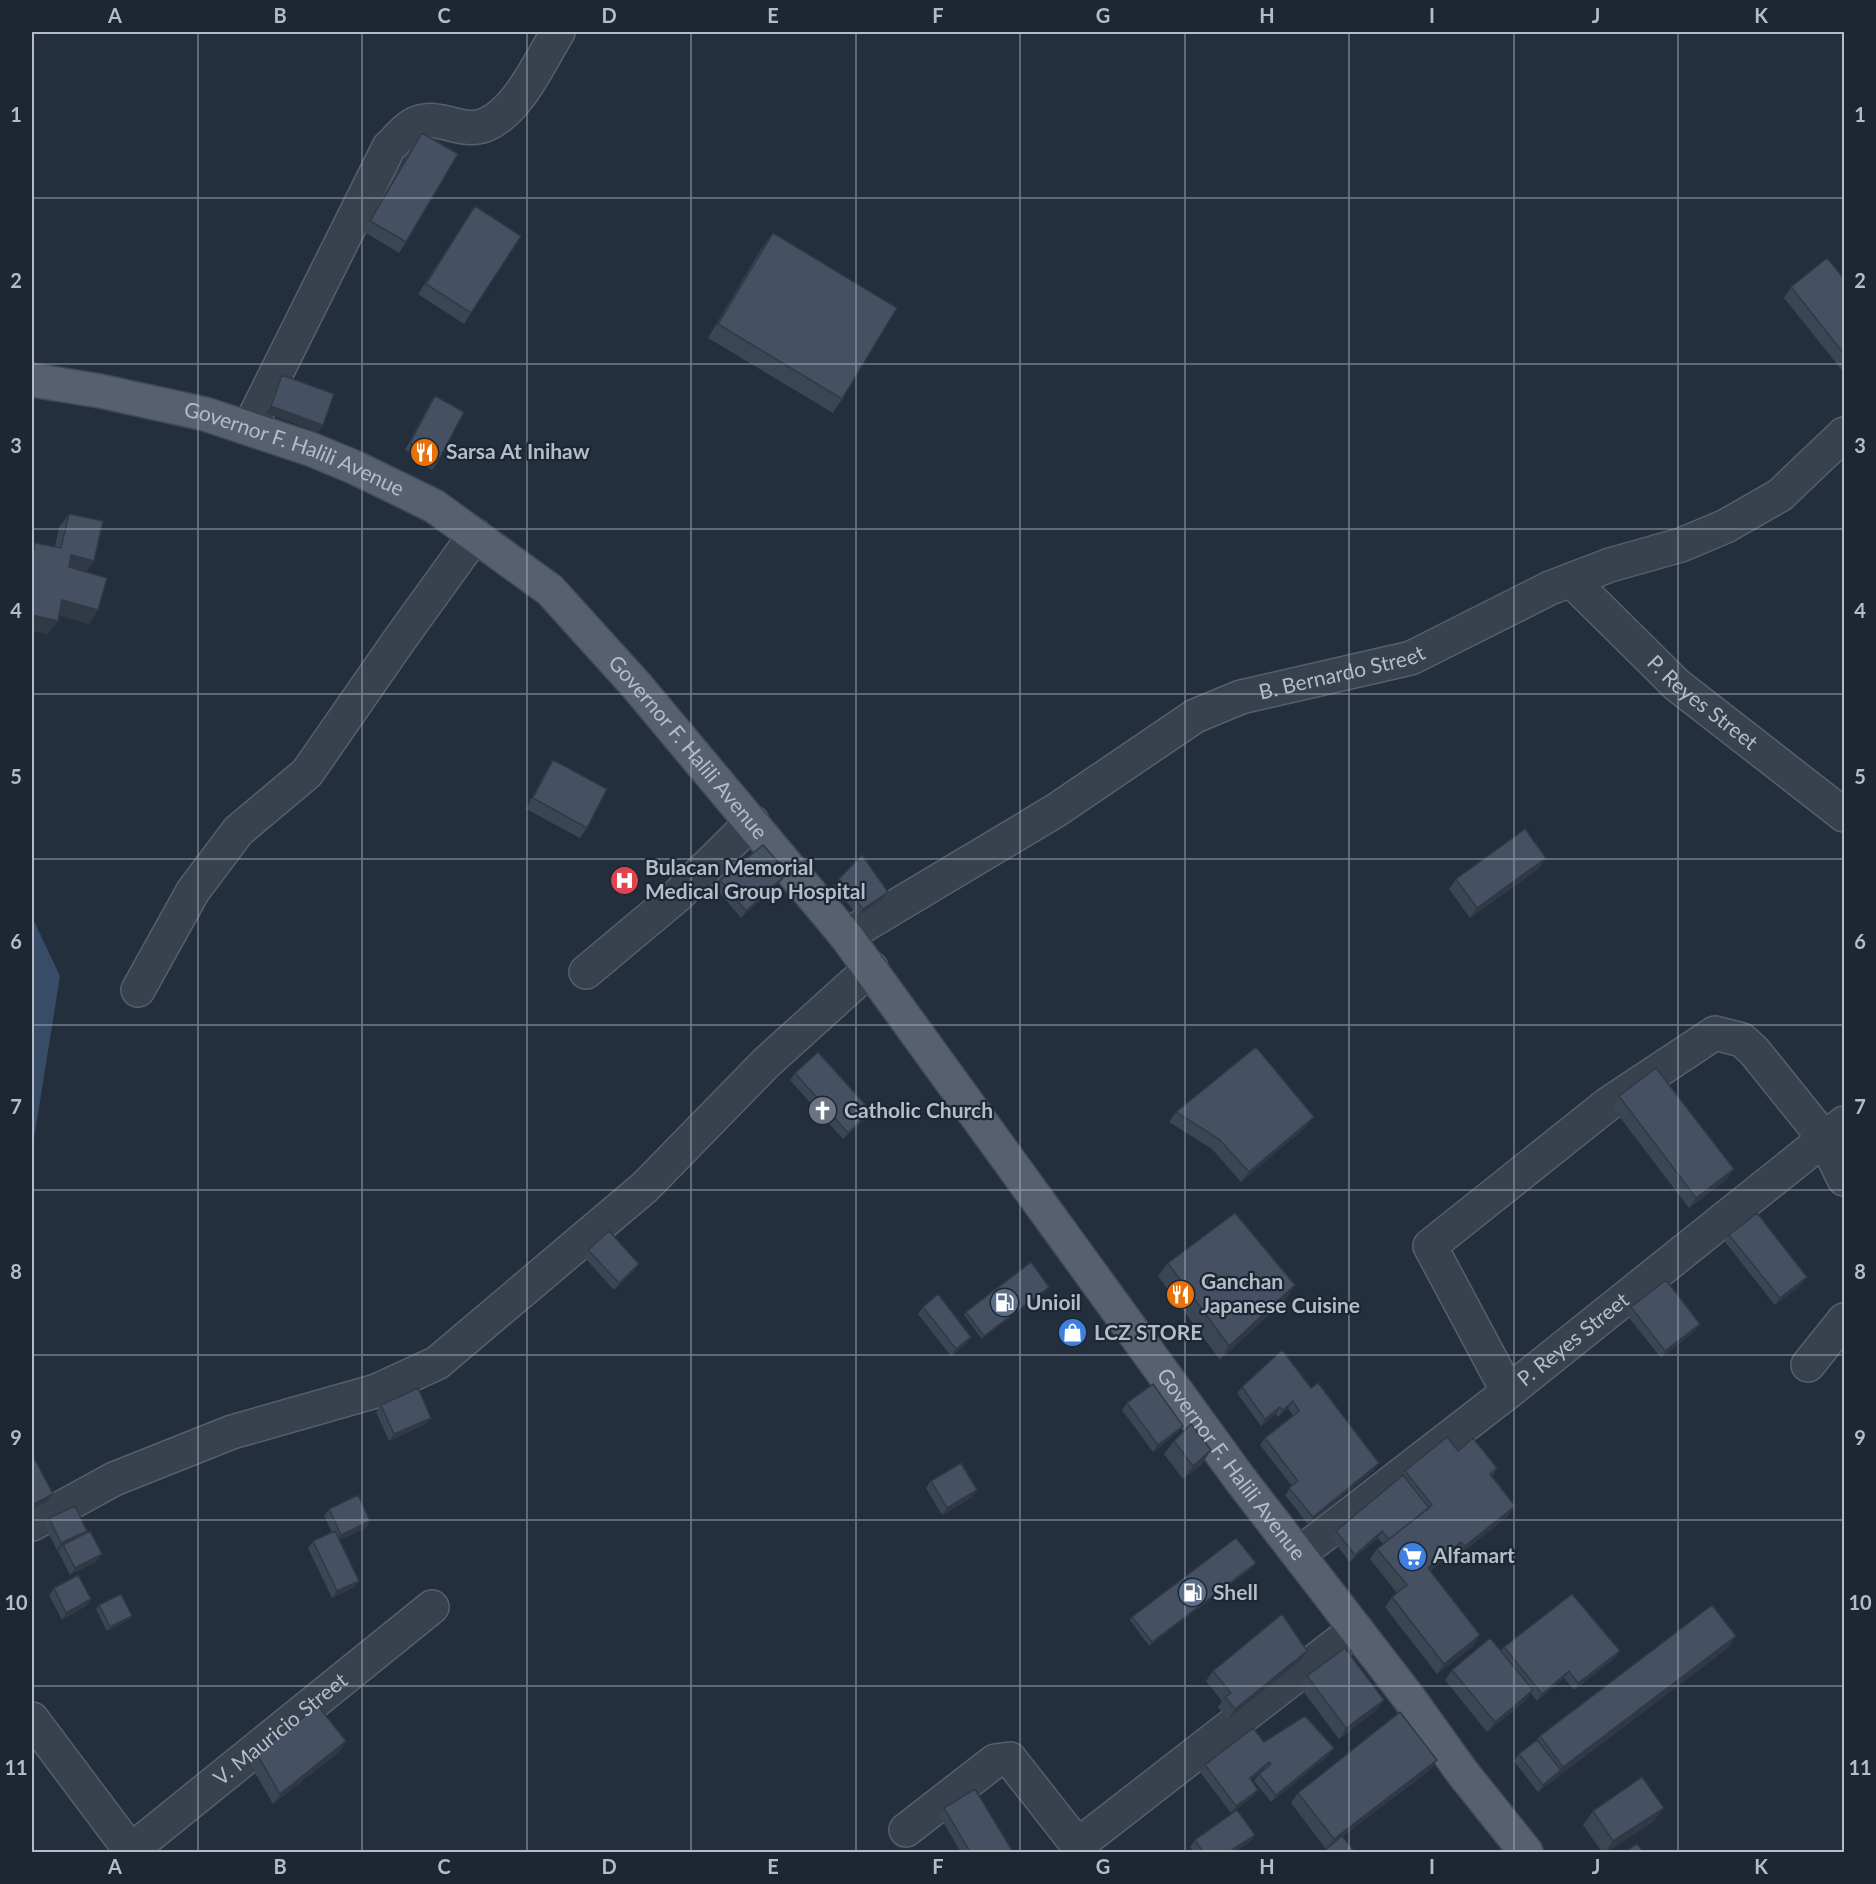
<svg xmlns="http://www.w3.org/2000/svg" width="1876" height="1884" font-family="Lato,sans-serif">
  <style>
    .water { fill: #394c67 }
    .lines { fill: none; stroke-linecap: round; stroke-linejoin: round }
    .minor-casing { stroke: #565f6c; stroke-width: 36 }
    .major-casing { stroke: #414a57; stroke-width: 36 }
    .minor { stroke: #38414e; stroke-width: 33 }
    .major { stroke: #56606e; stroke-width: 33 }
    .wall { fill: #3b4654 }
    .shaded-wall { fill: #303945 }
    .building { fill: #455162; stroke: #303945; stroke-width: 1.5 }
    .grid { fill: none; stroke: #b4bcc9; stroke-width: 1.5; stroke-opacity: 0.55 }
    .labels { text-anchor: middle; stroke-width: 4.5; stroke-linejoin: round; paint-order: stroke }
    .street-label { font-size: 21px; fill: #b4bcc9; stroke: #1d2633 }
    .poi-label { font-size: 21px; font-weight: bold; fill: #b4bcc9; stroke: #1d2633; text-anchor: start }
    .neatline { fill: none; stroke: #b4bcc9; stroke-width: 2 }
    .grid-label { font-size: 20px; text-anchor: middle; font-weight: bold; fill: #b4bcc9 }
  </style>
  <rect width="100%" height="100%" fill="#242f3e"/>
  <!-- water -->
  <path class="water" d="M32,917L60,976L32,1151Z"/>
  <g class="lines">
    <defs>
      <g id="minor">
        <path d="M249,428L389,147C397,140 404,130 413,125C437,111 460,135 485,125C518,112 540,61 558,32"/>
        <path id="s1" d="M1571,580L1677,685L1844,815"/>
        <path id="s2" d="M846,936L1055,811L1195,716L1241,697L1411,658L1550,588L1610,565L1681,545L1726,526L1780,495L1844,434"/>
        <path d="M586,972L678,895L752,822"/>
        <path d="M138,990L193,891L238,831L307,773L400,639L475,535"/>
        <path d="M1808,1365L1844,1320"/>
        <path d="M1508,1392L1430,1246L1608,1104L1715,1033L1742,1040L1754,1051L1824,1138L1844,1179"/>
        <path d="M32,1524L114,1479L232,1432L376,1391L437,1363L645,1187L766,1063L871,968"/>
        <path id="s3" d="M1299,1554L1508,1392L1844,1123"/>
        <path d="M32,1719L131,1851"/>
        <path d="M906,1830L995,1761L1010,1759L1083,1852"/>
        <path d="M1078,1845L1356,1629"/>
        <path id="s4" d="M129,1852L432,1607"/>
      </g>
      <g id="major">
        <path id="s5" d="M32,380L100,391L205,414L313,450L356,468L434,506L550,590L636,685L846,936L1240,1479L1409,1698L1462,1772L1526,1852"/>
      </g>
    </defs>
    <!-- minor casing -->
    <use href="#minor" class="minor-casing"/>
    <!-- major casing -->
    <use href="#major" class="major-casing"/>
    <!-- minor -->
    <use href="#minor" class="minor"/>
    <!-- major -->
    <use href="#major" class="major"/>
  </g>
  <!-- wall -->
  <path class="wall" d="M422,133L406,242L399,253L363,231L414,143Z
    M475,206L471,313L464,324L418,294Z
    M773,233L842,399L833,413L708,338L763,246Z
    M1845,280V374L1784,298L1791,287Z
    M282,375L323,425L318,432L266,413L278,382Z
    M435,396L437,463L432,470L420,463L422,459L405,450L430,403Z
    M69,514L98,610L89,624L59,615L48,634L32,631V548L35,543L55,547L59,527Z
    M553,760L587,828L580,838L526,809L546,771Z
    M1546,858L1538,869L1470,918L1449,889L1456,879Z
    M783,879L741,918L715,887L720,880Z
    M839,879L883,899L858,916L834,886Z
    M795,1073L871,1111L866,1118L843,1139L790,1080Z
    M1619,1096L1727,1179L1689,1208L1612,1107Z
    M1176,1112L1306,1127L1241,1182L1212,1149L1169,1122Z
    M1729,1235L1802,1284L1775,1305L1725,1242Z
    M588,1250L634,1271L614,1290L584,1257Z
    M1168,1263L1295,1285L1286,1299L1220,1360L1158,1276Z
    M1049,1287L1047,1290L982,1339L964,1315L966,1312Z
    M923,1307L971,1337L966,1344L951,1356L918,1314Z
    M1631,1307L1700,1324L1695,1331L1661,1358L1626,1314Z
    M1282,1350L1374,1470L1308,1524L1285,1495L1292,1486L1260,1445L1265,1438L1293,1416L1288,1408L1278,1417L1276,1414L1261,1426L1237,1393L1242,1387Z
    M1127,1403L1183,1426L1178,1432L1153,1452L1122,1410Z
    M381,1405L426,1424L389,1441L376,1412Z
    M1174,1441L1202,1464L1183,1479L1164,1454Z
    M1458,1451L1497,1468L1492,1476L1515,1506L1508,1516L1458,1556L1454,1552L1430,1571L1473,1646L1437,1674L1385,1607L1392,1597L1397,1593L1370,1559L1377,1549L1383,1544L1378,1538L1350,1562L1331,1538L1336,1531L1403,1475L1405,1471Z
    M931,1481L977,1490L972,1497L942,1515L926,1488Z
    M329,1509L370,1521L366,1528L339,1540L359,1581L354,1587L332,1598L308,1548L313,1541L332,1532L324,1516Z
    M49,1518L85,1533L97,1561L70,1575L58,1551L61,1548L57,1550L44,1525Z
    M1253,1567L1149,1646L1130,1620L1132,1617Z
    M54,1588L91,1599L86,1606L62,1620L49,1595Z
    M99,1605L132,1616L130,1619L107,1631L96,1609Z
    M1504,1647L1620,1651L1615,1658L1574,1690L1564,1678L1537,1701L1531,1693L1525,1701L1487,1732L1445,1680L1452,1670L1501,1651Z
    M1729,1647L1538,1792L1514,1761L1519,1754L1537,1740L1540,1736Z
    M1300,1661L1228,1719L1218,1707L1222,1701L1206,1681L1213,1671Z
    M1307,1676L1377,1710L1339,1739L1300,1687Z
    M1264,1742L1329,1755L1271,1802L1254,1781L1259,1774L1264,1770V1769L1251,1780L1253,1796L1231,1813L1200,1772L1205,1765Z
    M339,1752L273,1804L250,1764L257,1754Z
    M1437,1760L1430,1770L1326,1849L1291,1803L1298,1793Z
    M944,1808L1013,1852H961L939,1815Z
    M1593,1811L1654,1821L1607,1852H1602L1583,1825Z
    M1255,1835L1250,1842L1234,1852H1194L1190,1847L1195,1840Z"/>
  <!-- shaded-wall -->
  <path class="shaded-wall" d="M271,406L323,425L318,432L266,413Z
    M71,555L94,561L85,574L61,569Z
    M62,600L98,610L89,624L53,614Z
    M32,615L58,621L48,634L32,631Z
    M1546,858L1538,869L1470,918L1477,908Z
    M788,873L783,879L741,918L746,911Z
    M888,892L883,899L858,916L863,909Z
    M871,1111L866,1118L843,1139L848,1133Z
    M1314,1117L1306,1127L1241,1182L1249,1172Z
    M1734,1169L1727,1179L1689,1208L1696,1198Z
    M639,1264L634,1271L614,1290L619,1283Z
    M1807,1277L1802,1284L1775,1305L1780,1298Z
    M1295,1285L1286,1299L1220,1360L1229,1346Z
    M1049,1287L1047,1290L982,1339L984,1336Z
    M1700,1324L1695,1331L1661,1358L1665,1351Z
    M971,1337L966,1344L951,1356L956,1349Z
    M1293,1401L1288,1408L1278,1417L1283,1410Z
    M1280,1407L1276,1414L1261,1426L1265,1419Z
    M431,1418L426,1424L389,1441L394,1434Z
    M1183,1426L1178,1432L1153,1452L1158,1445Z
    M1211,1450L1202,1464L1183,1479L1193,1466Z
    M1379,1463L1374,1470L1308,1524L1313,1517Z
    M977,1490L972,1497L942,1515L947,1508Z
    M53,1494L48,1501L32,1510V1505Z
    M1515,1506L1508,1516L1458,1556L1465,1546Z
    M370,1521L366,1528L336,1542L341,1535Z
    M87,1531L82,1537L63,1545L61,1548L57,1550L61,1543Z
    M1382,1531L1378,1538L1350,1562L1355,1555Z
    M1461,1542L1454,1552L1421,1578L1428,1568Z
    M102,1554L97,1561L70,1575L75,1568Z
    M1256,1563L1253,1567L1149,1646L1152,1642Z
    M359,1581L354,1587L332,1598L337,1591Z
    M91,1599L86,1606L62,1620L66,1613Z
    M132,1616L130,1619L107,1631L110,1627Z
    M1480,1635L1473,1646L1437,1674L1444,1664Z
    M1736,1636L1729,1647L1538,1792L1543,1785L1561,1770L1563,1767Z
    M1307,1651L1300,1661L1228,1719L1235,1709Z
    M1620,1651L1615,1658L1574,1690L1578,1683Z
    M1569,1671L1564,1678L1537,1701L1542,1694Z
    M1533,1690L1525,1701L1487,1732L1495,1722Z
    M1384,1700L1377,1710L1339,1739L1346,1728Z
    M346,1741L339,1752L273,1804L280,1794Z
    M1334,1748L1329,1755L1271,1802L1276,1795Z
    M1437,1760L1430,1770L1326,1849L1334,1839Z
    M1269,1762L1264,1769L1245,1785L1250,1778Z
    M1258,1790L1253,1796L1231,1813L1236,1806Z
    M1664,1808L1654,1821L1607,1852H1605L1613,1841Z
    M1255,1835L1250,1842L1234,1852H1229Z"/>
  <!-- building -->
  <path class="building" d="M422,133L458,154L406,242L370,221Z
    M475,206L521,236L471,313L426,284Z
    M773,233L897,308L842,399L718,324Z
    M1827,258L1845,280V355L1791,287Z
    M282,375L334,394L323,425L271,406Z
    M435,396L464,412L437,463L425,456L427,452L410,443Z
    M69,514L103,521L94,561L71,555L69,567L107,578L98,610L62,600L58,621L32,615V562L35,543L61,548Z
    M553,760L607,789L587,828L533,798Z
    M1525,829L1546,858L1477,908L1456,879Z
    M763,845L788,873L746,911L720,880Z
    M862,855L888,892L863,909L839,879Z
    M1256,1047L1314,1117L1249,1172L1219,1139L1176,1112Z
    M818,1052L871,1111L848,1133L795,1073Z
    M1656,1068L1734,1169L1696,1198L1619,1096Z
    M1235,1213L1295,1285L1229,1346L1168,1263Z
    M1757,1213L1807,1277L1780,1298L1729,1235Z
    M609,1231L639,1264L619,1283L588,1250Z
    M1031,1262L1049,1287L984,1336L966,1312Z
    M1666,1280L1700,1324L1665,1351L1631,1307Z
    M938,1294L971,1337L956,1349L923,1307Z
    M1282,1350L1311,1388L1318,1383L1379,1463L1313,1517L1289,1488L1298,1481L1265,1438L1299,1411L1293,1401L1283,1410L1280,1407L1265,1419L1242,1387Z
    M1153,1384L1183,1426L1158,1445L1127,1403Z
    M418,1388L431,1418L394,1434L381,1405Z
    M1191,1424L1211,1450L1193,1466L1174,1441Z
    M1447,1437L1458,1451L1473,1438L1497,1468L1490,1474L1515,1506L1465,1546L1461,1542L1428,1568L1480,1635L1444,1664L1392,1597L1407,1585L1377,1549L1432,1505L1405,1471Z
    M32,1454L53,1494L32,1505Z
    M961,1463L977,1490L947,1508L931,1481Z
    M1403,1475L1429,1508L1389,1539L1382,1531L1355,1555L1336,1531Z
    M358,1495L370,1521L341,1535L329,1509Z
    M75,1506L87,1531L61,1543L49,1518Z
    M90,1531L102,1554L75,1568L63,1545Z
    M335,1531L359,1581L337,1591L313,1541Z
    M1236,1538L1256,1563L1152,1642L1132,1617Z
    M78,1575L91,1599L66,1613L54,1588Z
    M121,1594L132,1616L110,1627L99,1605Z
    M1572,1594L1620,1651L1578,1683L1569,1671L1542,1694L1504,1647Z
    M1712,1605L1736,1636L1563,1767L1540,1736Z
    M1282,1614L1307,1651L1235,1709L1225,1697L1231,1693L1213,1671Z
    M1490,1638L1533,1690L1495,1722L1452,1670Z
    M1345,1648L1384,1700L1346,1728L1307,1676Z
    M318,1706L346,1741L280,1794L257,1754Z
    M1400,1712L1437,1760L1334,1839L1298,1793Z
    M1305,1716L1334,1748L1276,1795L1259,1774L1271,1764L1269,1762L1250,1778L1258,1790L1236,1806L1205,1765L1253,1728L1264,1742Z
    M1537,1740L1561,1770L1543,1785L1519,1754Z
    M1642,1777L1664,1808L1613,1841L1593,1811Z
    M975,1789L1013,1852H970L944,1808Z
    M1237,1810L1255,1835L1229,1852H1203L1195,1840Z
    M1342,1836L1355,1852H1323Z
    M1637,1844L1643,1852H1625Z"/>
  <!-- grid -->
  <path class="grid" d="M198,32V1852M362,32V1852M527,32V1852M691,32V1852M856,32V1852M1020,32V1852M1185,32V1852M1349,32V1852M1514,32V1852M1678,32V1852M32,198H1844M32,364H1844M32,529H1844M32,694H1844M32,859H1844M32,1025H1844M32,1190H1844M32,1355H1844M32,1520H1844M32,1686H1844"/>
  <!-- icons -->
  <defs>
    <symbol id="restaurant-disc" viewBox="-11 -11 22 22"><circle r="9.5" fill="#e8710a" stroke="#1d2633"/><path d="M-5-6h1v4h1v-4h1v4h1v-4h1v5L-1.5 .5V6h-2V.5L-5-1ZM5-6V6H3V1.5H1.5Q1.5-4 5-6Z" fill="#fff"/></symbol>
    <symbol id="hospital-disc" viewBox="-11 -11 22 22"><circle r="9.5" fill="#e0444e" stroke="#1d2633"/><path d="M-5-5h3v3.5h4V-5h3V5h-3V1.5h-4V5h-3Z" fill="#fff"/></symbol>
    <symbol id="church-disc" viewBox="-11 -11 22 22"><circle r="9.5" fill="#6b7280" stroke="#1d2633"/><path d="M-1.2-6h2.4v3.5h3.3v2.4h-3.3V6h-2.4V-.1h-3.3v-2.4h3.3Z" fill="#fff"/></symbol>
    <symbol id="fuel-disc" viewBox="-11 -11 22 22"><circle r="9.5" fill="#5c6f8a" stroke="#1d2633"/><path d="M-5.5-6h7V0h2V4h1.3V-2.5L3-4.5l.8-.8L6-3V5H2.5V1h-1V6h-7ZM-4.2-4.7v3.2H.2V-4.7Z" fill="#fff"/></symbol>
    <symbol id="shop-disc" viewBox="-11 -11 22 22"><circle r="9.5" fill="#3f7fe0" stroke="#1d2633"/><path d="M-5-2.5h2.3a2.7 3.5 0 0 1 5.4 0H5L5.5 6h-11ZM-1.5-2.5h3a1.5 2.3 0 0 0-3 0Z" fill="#fff"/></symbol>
    <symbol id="supermarket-disc" viewBox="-11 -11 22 22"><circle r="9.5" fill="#3f7fe0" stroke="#1d2633"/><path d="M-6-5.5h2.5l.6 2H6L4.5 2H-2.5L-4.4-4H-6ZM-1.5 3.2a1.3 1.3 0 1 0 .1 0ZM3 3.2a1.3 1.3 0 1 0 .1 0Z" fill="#fff"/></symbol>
  </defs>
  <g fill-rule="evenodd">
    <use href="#restaurant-disc" x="408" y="436" width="33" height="33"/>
    <use href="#hospital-disc" x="608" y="864" width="33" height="33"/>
    <use href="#church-disc" x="806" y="1094" width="33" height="33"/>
    <use href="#restaurant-disc" x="1164" y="1278" width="33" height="33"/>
    <use href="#fuel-disc" x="988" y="1286" width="33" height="33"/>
    <use href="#shop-disc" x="1056" y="1316" width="33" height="33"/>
    <use href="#supermarket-disc" x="1396" y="1540" width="33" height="33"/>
    <use href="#fuel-disc" x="1176" y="1576" width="33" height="33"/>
  </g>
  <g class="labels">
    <!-- street labels -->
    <g class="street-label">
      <text dy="7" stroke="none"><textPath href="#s5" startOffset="272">Governor F. Halili Avenue</textPath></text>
      <text dy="7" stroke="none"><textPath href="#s2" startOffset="566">B. Bernardo Street</textPath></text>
      <text dy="7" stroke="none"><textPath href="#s1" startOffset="180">P. Reyes Street</textPath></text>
      <text dy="7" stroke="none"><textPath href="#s5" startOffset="776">Governor F. Halili Avenue</textPath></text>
      <text dy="7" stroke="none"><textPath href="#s3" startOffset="348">P. Reyes Street</textPath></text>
      <text dy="7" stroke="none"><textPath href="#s5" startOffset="1676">Governor F. Halili Avenue</textPath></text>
      <text dy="7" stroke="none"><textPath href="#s4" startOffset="195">V. Mauricio Street</textPath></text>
    </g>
    <!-- poi labels -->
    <g class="poi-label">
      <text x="446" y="459">Sarsa At Inihaw</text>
      <text x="645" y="875">Bulacan Memorial<tspan x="645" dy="24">Medical Group Hospital</tspan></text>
      <text x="844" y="1118">Catholic Church</text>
      <text x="1201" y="1289">Ganchan<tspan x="1201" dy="24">Japanese Cuisine</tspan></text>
      <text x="1026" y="1310">Unioil</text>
      <text x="1094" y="1340">LCZ STORE</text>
      <text x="1433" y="1563">Alfamart</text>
      <text x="1213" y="1600">Shell</text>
    </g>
  </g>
  <!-- border -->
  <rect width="1876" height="1884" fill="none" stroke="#1d2633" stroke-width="66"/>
  <rect x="33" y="33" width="1810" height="1818" class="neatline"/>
  <g class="grid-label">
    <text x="115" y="23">A</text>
    <text x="280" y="23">B</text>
    <text x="444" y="23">C</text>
    <text x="609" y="23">D</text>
    <text x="773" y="23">E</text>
    <text x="938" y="23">F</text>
    <text x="1103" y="23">G</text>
    <text x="1267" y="23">H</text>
    <text x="1432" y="23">I</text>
    <text x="1596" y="23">J</text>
    <text x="1761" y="23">K</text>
    <text x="16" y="122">1</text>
    <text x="1860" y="122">1</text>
    <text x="16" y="288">2</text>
    <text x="1860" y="288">2</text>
    <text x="16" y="453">3</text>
    <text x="1860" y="453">3</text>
    <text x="16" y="618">4</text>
    <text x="1860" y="618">4</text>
    <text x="16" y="784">5</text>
    <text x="1860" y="784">5</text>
    <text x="16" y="949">6</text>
    <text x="1860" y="949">6</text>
    <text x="16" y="1114">7</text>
    <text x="1860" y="1114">7</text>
    <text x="16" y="1279">8</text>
    <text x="1860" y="1279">8</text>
    <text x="16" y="1445">9</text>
    <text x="1860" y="1445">9</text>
    <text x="16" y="1610">10</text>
    <text x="1860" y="1610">10</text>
    <text x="16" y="1775">11</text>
    <text x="1860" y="1775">11</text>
    <text x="115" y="1874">A</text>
    <text x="280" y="1874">B</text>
    <text x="444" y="1874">C</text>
    <text x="609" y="1874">D</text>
    <text x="773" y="1874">E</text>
    <text x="938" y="1874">F</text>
    <text x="1103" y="1874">G</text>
    <text x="1267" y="1874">H</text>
    <text x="1432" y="1874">I</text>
    <text x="1596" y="1874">J</text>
    <text x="1761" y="1874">K</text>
  </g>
</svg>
